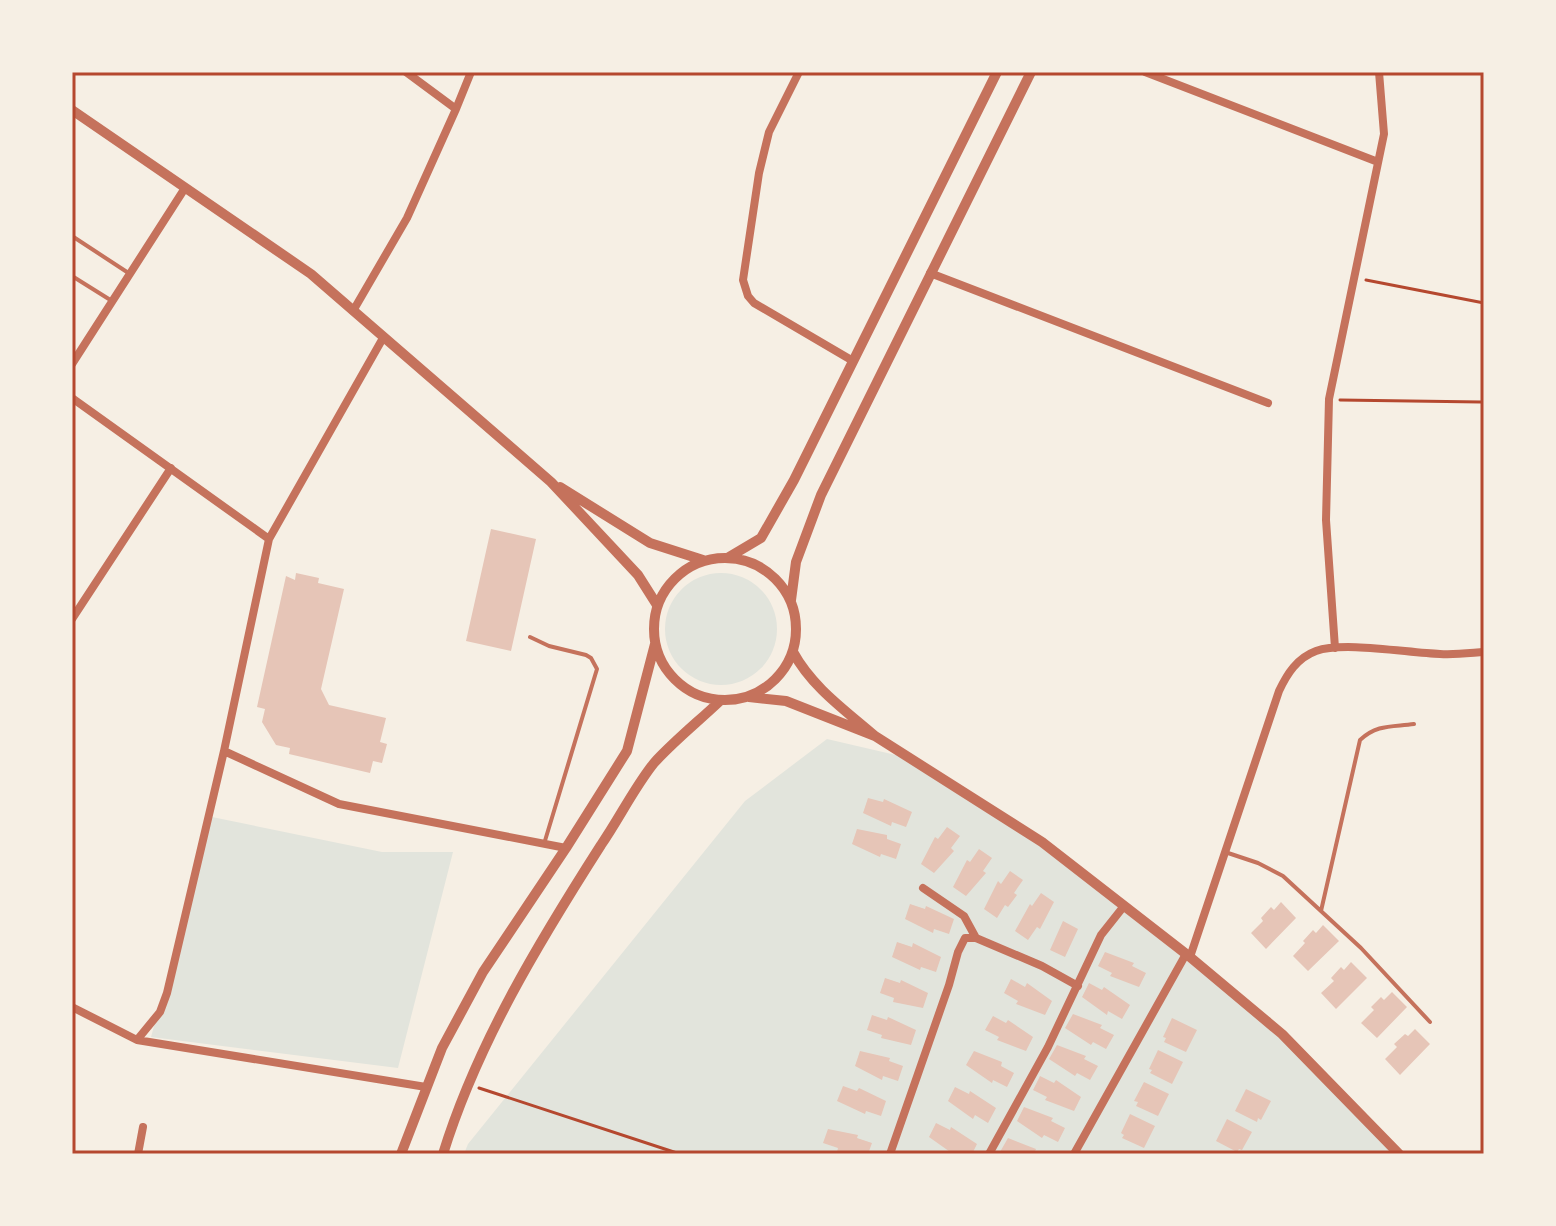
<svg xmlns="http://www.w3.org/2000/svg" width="1556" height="1226" font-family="Manrope,sans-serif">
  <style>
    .green { fill: #e2e4dc }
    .building { fill: #e6c5b7 }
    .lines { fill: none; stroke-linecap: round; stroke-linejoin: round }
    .path { stroke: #b5482f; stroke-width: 3 }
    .service { stroke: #c5725c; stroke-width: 4 }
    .minor { stroke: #c5725c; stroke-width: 8 }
    .tertiary { stroke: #c5725c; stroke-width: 10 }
    .neatline { fill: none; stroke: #b5482f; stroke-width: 3 }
  </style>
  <rect width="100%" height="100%" fill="#f6efe4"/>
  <!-- green -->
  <path class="green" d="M665 629a56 56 0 1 1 112 0a56 56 0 1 1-112 0Z
    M827,739L900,756L1009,822L1267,1023L1399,1154H464L468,1144L745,801Z
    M212,817L382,852H453L398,1068L151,1037Z"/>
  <!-- building -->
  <path class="building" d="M491,529L536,539L511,651L466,641Z
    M296,573L319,578L318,583L344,589L321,689L329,705L386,718L380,742L387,744L382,763L373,761L370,773L289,754L290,748L276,745L262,722L265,709L257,707L286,576L295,580Z
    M868,798L883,802L884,799L912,812L906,827L892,822L891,826L863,813Z
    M947,827L960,836L951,848L954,851L934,873L921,864L935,837L938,839Z
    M857,829L887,835V839L901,844L896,859L881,854L880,857L852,844Z
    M979,849L992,858L983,871L986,873L966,896L953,887L967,860L970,862Z
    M1010,871L1023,880L1014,893L1017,895L1008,907L1005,905L997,918L984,909L998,881L1001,884Z
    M1041,893L1054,902L1040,929L1037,927L1028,940L1015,931L1030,904L1032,906Z
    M1281,902L1296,918L1266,949L1251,933L1263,921L1261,918L1271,907L1274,910Z
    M910,904L925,909L926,906L954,919L949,934L934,929L933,933L905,919Z
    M1063,921L1078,929L1065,957L1050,950Z
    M1323,925L1339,941L1308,971L1293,956L1305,943L1303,941L1313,930L1316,933Z
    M897,942L912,947L913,943L941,957L936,972L921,967L920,970L892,957Z
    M1105,952L1134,963L1132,966L1146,973L1139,987L1110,976L1112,973L1098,966Z
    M1351,962L1367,978L1336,1009L1321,993L1334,981L1331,978L1341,967L1344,970Z
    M885,978L900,983L901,980L928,993L923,1008L893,1002L894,998L880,993Z
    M1011,979L1025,987L1027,983L1052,1001L1045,1015L1016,1004L1018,1001L1004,993Z
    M1089,983L1102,990L1104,987L1130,1005L1122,1019L1108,1011L1107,1015L1082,997Z
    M1392,992L1407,1007L1377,1038L1361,1023L1374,1010L1371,1007L1381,997L1384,1000Z
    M1073,1014L1102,1025L1100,1028L1114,1035L1106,1049L1093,1042L1091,1045L1065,1028Z
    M872,1015L887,1020L888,1017L916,1030L911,1045L881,1038L882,1035L867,1030Z
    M993,1016L1006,1023L1008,1020L1033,1037L1026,1051L997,1040L999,1037L985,1030Z
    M1172,1018L1197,1030L1186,1052L1164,1042L1166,1038L1163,1037Z
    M1415,1029L1430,1044L1400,1075L1385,1059L1397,1047L1394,1044L1405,1034L1408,1036Z
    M1057,1045L1086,1056L1084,1059L1098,1066L1090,1080L1077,1073L1075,1076L1049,1059Z
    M1158,1050L1183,1062L1172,1084L1150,1073L1152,1070L1149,1069Z
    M860,1051L890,1058L889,1061L903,1066L898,1081L883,1076L882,1080L855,1066Z
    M974,1051L1002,1062L1001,1066L1014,1073L1007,1087L993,1080L992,1083L966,1065Z
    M1040,1076L1054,1083L1056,1080L1081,1097L1074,1111L1045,1100L1047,1097L1033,1090Z
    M1144,1082L1169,1094L1158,1116L1136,1106L1138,1102L1134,1101Z
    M843,1086L857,1091L859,1088L886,1101L881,1116L866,1111L865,1114L837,1101Z
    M955,1087L969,1094L970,1091L996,1108L988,1123L975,1115L973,1119L948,1101Z
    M1246,1089L1271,1101L1261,1120L1258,1118L1257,1122L1235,1111Z
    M1024,1107L1053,1118L1051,1121L1065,1128L1058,1142L1044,1135L1042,1138L1017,1121Z
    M1130,1114L1155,1126L1144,1148L1122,1138L1124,1135L1121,1133Z
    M1227,1119L1252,1132L1242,1150L1239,1149L1237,1152L1216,1141Z
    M936,1123L950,1130L951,1127L977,1144L972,1154L956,1151L953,1154L929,1137Z
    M828,1129L858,1135L857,1138L872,1143L868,1154H843L837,1152L838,1148L823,1143Z
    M1008,1138L1036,1149L1034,1154L1000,1152Z"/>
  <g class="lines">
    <!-- path -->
    <path class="path" d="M1366,280L1484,303
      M1340,400L1481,402
      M479,1088L680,1154"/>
    <!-- service -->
    <path class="service" d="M72,236L130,274
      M72,276L112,301
      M530,637L549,646L586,655L591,658L597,669L544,844
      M1225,852L1258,863L1283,876L1361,948L1430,1022
      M1321,911L1360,740C1377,724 1392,727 1414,724"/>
    <!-- minor -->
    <path class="minor" d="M406,72L456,109L471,72
      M799,72L769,132L759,173L743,280L748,296L754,303L853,361
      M1145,72L1378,162
      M930,273L1268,403
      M353,311L407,218L456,109
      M383,338L269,539L224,751L339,804L566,848
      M72,364L185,188
      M72,398L269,539
      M72,619L171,468
      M1335,648L1326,520L1329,399L1384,134L1379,72
      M923,888L964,916L976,938
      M1190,957L1279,691C1287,674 1297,658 1316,651C1344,641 1408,653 1440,654C1455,655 1470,653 1484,652
      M72,1007L137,1040L426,1087
      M137,1040L160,1012L167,993L224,751
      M138,1154L143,1127
      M890,1154L949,985L958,952L965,938H976L1042,966L1078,986
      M989,1154L1048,1047L1101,935L1124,906
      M1074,1154L1186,954"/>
    <!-- tertiary -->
    <path class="tertiary" d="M72,110L311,274L551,482L638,575L657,605
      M560,487L650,543L703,560
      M729,557L761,538L794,480L997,72
      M654 629a71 71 0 1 1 142 0a71 71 0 1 1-142 0Z
      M791,600L796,562L821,495L1031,72
      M749,697L786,701L875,736C845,710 812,687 793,652
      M875,736L1042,842L1190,957L1282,1034L1399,1154
      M401,1154L442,1048L483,972L566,848L627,751L655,644
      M443,1154C477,1044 539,942 601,845C619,819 634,788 654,763C674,741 699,721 721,700"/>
  </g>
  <!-- border -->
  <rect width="1556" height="1226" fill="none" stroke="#f6efe4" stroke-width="148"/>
  <rect x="74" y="74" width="1408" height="1078" class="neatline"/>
</svg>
